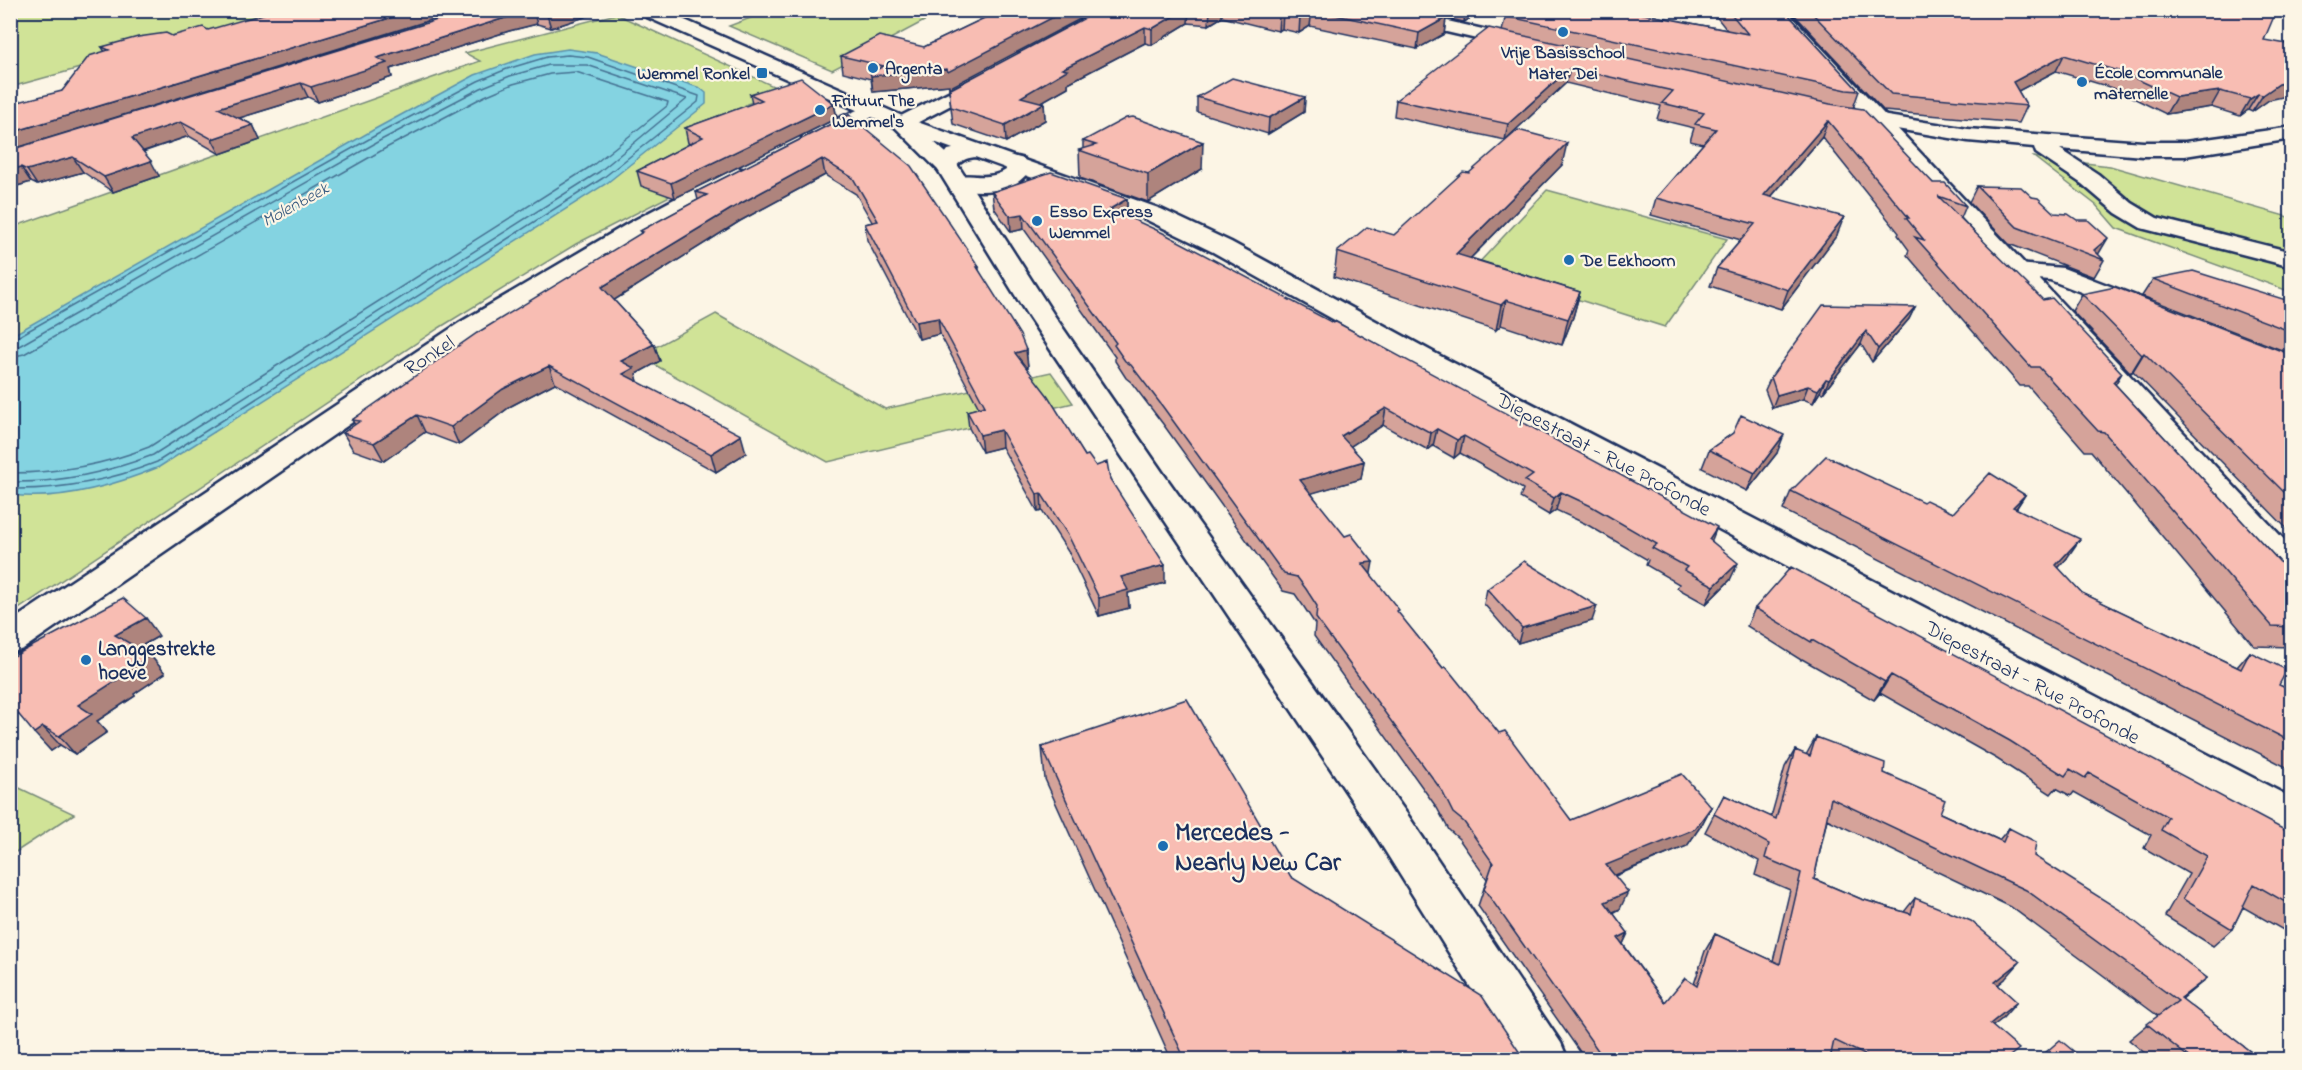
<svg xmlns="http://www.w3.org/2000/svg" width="2302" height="1070" font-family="'Indie Flower',sans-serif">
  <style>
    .green { fill: #d0e397; stroke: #76897a; stroke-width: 1.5 }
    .water { fill: #84d3e1; stroke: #5a91ad; stroke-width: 1.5 }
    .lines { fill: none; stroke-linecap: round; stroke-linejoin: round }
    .shore { stroke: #457192; stroke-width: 1.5 }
    .street-casing { stroke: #1b2f5e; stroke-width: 5 }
    .secondary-casing { stroke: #1b2f5e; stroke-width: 5 }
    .street { fill: #fcf5e5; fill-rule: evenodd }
    .secondary { fill: #fcf5e5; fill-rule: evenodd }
    .wall { fill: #d5a39a; stroke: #1b2f5e; stroke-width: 1.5 }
    .shaded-wall { fill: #ae847d; stroke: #1b2f5e; stroke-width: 1.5 }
    .building { fill: #f8bdb3; stroke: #1b2f5e; stroke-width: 1.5 }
    .poi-dot { fill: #1f6fb2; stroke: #fcf5e5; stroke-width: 2 }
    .labels { text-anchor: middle; stroke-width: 4.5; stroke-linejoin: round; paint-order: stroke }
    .far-poi-label { font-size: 18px; font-weight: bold; fill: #1b2f5e; stroke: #fcf5e5; text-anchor: start }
    .far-water-label { font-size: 18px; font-style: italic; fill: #35587f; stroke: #fcf5e5 }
    .street-label { font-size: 21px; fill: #1b2f5e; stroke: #fcf5e5 }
    .poi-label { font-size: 21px; font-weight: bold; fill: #1b2f5e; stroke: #fcf5e5; text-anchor: start }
    .near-poi-label { font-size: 26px; font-weight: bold; fill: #1b2f5e; stroke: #fcf5e5; text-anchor: start }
  </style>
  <rect width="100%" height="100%" fill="#fcf5e5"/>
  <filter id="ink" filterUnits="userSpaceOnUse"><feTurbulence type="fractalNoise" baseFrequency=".0167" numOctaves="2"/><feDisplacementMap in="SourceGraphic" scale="12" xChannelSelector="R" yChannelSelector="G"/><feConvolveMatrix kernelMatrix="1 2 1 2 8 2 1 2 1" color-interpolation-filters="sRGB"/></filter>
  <g filter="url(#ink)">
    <!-- green -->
    <path class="green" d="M11,11H287L11,87Z
      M769,11H943L832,70L729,26Z
      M616,14L784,91L747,104L720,124L738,161L576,244L439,328L11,614L10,228L480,61L465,53Z
      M2034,157L2110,166L2288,217L2291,215V292L2116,228L2096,205Z
      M1547,190L1727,239L1665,327L1475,267Z
      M716,314L885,409L1051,372L1073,403L828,462L639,356Z
      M11,784L74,814L11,855Z"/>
    <!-- water -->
    <path class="water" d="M568,49L597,53L700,88L706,93V104L607,183L159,467C113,486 61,501 11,495V336L375,129L475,75L535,54Z"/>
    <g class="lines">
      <!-- shore -->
      <path class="shore" d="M10,341L378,134L478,81L507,69L547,57L568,55L588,57L699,96L698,102L603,178L157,462C109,481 62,490 10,489
        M10,348L19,346L381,140L481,88L510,76L549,65H587L687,99L599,172L153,455C106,473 60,483 10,482
        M10,357L24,354L386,148L485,96L513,84L550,74L576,72L668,102L667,106L593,165L149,447C104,465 59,473 10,473"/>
      <defs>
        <path id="street" d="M1365,10H1399L1531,40L1533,44L1531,48L1524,50L1373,15Z
          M990,71L997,73L1000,77L997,81L909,127L902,129L895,127L892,123L895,119Z
          M871,104L878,106L881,110L878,114L821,143L813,144L805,143L802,138L805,133Z
          M1850,110L1968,129L2143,142H2185L2292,127V139L2185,156H2143L2060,149L2098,174L2132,203L2157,218L2292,252V267L2141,228L2116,213L2082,184L2036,153L2034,147L1968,141L1843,120L1840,116L1843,112Z
          M976,144L984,146L987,151L984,156C978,157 969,157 964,160C952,166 958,175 939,171L936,166L948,150Z
          M1016,157L1024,159L1028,172C1012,195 975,193 951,187L948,182L951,177C970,172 987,182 1006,170L1005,164L1008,159Z
          M737,168L745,170L748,175L745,180L645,233L479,335L23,649L10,653V622L459,323L629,223L729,170Z
          M2017,264L2063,268L2149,301L2153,307L2149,313L2140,315L2050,280L2008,277L2004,272L2008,267Z"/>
        <path id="secondary" d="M638,10H662L909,119L1161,209L1231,242L1444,358L2292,798V835L2277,830L1424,370L1213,252L1145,219L934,142L955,161L1054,315L1165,476L1407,814L1561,1043L1568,1060H1516L1377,838L1028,316L938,170L895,127L640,14Z
          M1768,10H1786L2292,548V582L2280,578Z"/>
      </defs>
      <!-- street casing -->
      <use href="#street" class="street-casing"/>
      <!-- secondary casing -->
      <use href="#secondary" class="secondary-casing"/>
      <!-- street -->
      <use href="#street" class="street"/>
      <!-- secondary -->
      <use href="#secondary" class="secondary"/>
    </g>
    <!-- wall -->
    <path class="wall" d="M463,10L37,142L470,10H589L591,15L551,28L537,24L509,31L390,69L392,77L318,102L308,97L239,118L253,125L260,140L220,154L189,136L143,152L159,176L113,192L83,172L37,185L31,182L10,188L62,91L105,52L102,47L208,30Z
      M1001,10L949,88V85L873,92L871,79L843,72L841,56L924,47Z
      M1100,10H1484L1464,22L1446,18L1444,34L1417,49L1310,26L1299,33L1282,29L1278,31L1222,17L1209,25L1188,23L1152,45L1145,43L1068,83V87L1041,102L1044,103L1045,120L1006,142L953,124L949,90Z
      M1499,10H1624L1727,30L1711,10H1784L1859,91L1853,108L1933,183L1966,206L1961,218L2292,575V647L2254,646L2091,451H2085L2028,386H2020L1907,255L1909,250L1898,235L1899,233L1822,137L1771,197L1837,235L1781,309L1710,286L1717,268L1741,240L1651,215L1656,198L1703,144L1690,141L1694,128L1657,119L1661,106L1566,83L1505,140L1394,116L1396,100L1502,31L1505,19Z
      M1790,10H2274L2264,40L2269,100L2252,112L2248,110L2240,116L2211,107L2166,114L2113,88L2056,71L2018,91L2027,106L2019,123L1884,111Z
      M750,94L834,104L837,118L675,198L641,186L637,171L690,144L688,143L685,128L752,104Z
      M1197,97H1305L1304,112L1268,134L1197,112Z
      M849,115L979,267V271L1026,350L1028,367L1026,368L1085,456L1110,479L1165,583L1128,593L1129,608L1099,616L1069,553L1042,511L1038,512L1002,447L982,452L969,428L967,411L979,408L940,334L919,339L867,240L865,224L872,222L856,194L825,175L740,221L614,300L654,344L660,361L636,374L638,382L746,453L716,472L555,383L511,406L459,445L425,432L384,461L353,450L343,433L355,425L352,420L641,234L640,231L698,200L696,192Z
      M1083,141L1202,169L1148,202L1080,178L1079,150L1083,149Z
      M1562,165L1471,258L1580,292L1573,317L1562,345L1501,325L1496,330L1334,277L1337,252L1394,235L1469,173Z
      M1977,186L2032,197L2104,260L2094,277L2009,244L1969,202Z
      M992,192L1127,199V215L1125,216L1712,541L1730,580L1706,604L1677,588L1679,584L1646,565L1648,560L1586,524L1556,510L1549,515L1520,498L1523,489L1460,453L1454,458L1433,446L1428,450L1383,425L1350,446L1364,461L1361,479L1311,493L1398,613L1443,668L1571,820L1711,807L1702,824L1687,846L1615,876L1620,909L1613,913L1628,933L1623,944L1665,1002L1694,984L1705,951L1715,934L1773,961L1790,890L1755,875L1759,861L1705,832L1724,795L1771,817L1785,767L1795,750L1806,755L1816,737L1884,773L1940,813L1999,840L2009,828L2034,856L2207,978L2182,999L2260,1059H2152L2129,1040L2158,1016L2011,907L1827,819L1814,879L1861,899L1904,912L1915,898L2005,979L1998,985L2002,1019L1992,1026L2009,1059H1585L1478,906L1487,879L1459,839L1449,830L1437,808L1314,636L1315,624L1304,607L1295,594L1283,591L1163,424L1131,382L1126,378L1115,361V357L1024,229L1011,232L994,208Z
      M2153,279L2289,301L2292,298V354L2142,296Z
      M2082,294L2292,355V534L2133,371L2131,373L2072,311Z
      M1915,307L1909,319L1872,362L1861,344L1823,393L1820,392L1813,403L1803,399L1772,408L1765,390L1771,377Z
      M1733,433L1777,453L1747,491L1702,468L1709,450Z
      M1791,491L1923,502L1953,513L2025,495L2016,509L2067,558L2058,568L2082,593L2237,667L2250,652L2279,685L2292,691V770L1783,510Z
      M1487,589L1592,621L1518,643L1484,604Z
      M1755,608L2292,834V935L2243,907L2232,929L2213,946L2165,916L2189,874L2144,848L2151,835L2074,792L2071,796L2056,788L2051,794L1997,759L1880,693L1874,700L1802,659L1801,660L1747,626Z
      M159,636L138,648L150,655L165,673L134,694L135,696L97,721L107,732L75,754L60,745L51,751L10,704Z
      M1042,747L1291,877L1524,1059H1171L1045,779Z"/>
    <!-- shaded-wall -->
    <path class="shaded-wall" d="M416,10H463L10,150V133Z
      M533,10L537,24L509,31L390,69L392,77L318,102L311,87L377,58L505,18Z
      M561,10H589L591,15L551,28L547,15Z
      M1067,10H1097L949,88V85L873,92L871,76Z
      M1184,10H1189L1188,23L1152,45V29Z
      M1210,10H1222V17L1209,25Z
      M1312,10L1310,26L1299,33L1300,17Z
      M1465,10H1484L1464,22Z
      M1283,13L1282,29L1278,31L1279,16Z
      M1446,18L1444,34L1417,49L1419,33Z
      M1145,27V43L1068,83V87L1022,113L1021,97L1062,69Z
      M2064,55L2056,71L2005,98L2013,82Z
      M1570,68L1566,83L1505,140L1508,124Z
      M2292,81V95L2269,100L2252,112L2263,95L2279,84Z
      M301,83L308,97L226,122L218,108Z
      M2220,91L2211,107L2166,114L2176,97Z
      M2258,94L2248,110L2240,116L2250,99Z
      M1305,97L1304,112L1268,134L1269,118Z
      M1044,103L1045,120L1006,142L1005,125Z
      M834,104L837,118L675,198L671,183Z
      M1828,121L1822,137L1758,212L1764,195Z
      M181,122L189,136L141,152L132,138Z
      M253,125L260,140L220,154L212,139Z
      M1203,142L1202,169L1148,202V174Z
      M1567,143L1562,165L1451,278L1456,254Z
      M73,157L83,172L37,185L27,170Z
      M822,159L825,175L740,221L608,304L602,287L736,206Z
      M151,161L159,176L113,192L104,177Z
      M21,167L31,182L10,188V170Z
      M1127,199V215L1110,225V209Z
      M1023,214L1024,229L1011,232L1010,216Z
      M1844,217L1837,235L1781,309L1788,290Z
      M2108,238L2098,255L2094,250Z
      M1580,292L1573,317L1562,345L1568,319Z
      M1506,300L1501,325L1496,330L1501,305Z
      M1915,307L1909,319L1872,362L1878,349Z
      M938,318L940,334L919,339L916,322Z
      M1866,331L1861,344L1823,393L1829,380Z
      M654,344L660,361L636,374L639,385L623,374L621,361Z
      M1026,350L1028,367L1016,370L1015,353Z
      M2144,353L2133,371L2131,373L2142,355Z
      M549,366L555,383L511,406L459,445L451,427L503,389Z
      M2122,373L2110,393L2113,382Z
      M1826,379L1820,392L1813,403L1818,390Z
      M1808,386L1803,399L1772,408L1777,395Z
      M1386,408L1383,425L1339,454L1341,436Z
      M417,415L425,432L384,461L374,443Z
      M1437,429L1433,446L1428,450L1431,433Z
      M1001,430L1002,447L982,452L980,435Z
      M741,435L746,453L716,472L711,454Z
      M1784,435L1777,453L1747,491L1755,473Z
      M1464,436L1460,453L1454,458L1457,440Z
      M1364,461L1361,479L1299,497L1300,480Z
      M1561,492L1556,510L1549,515L1554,498Z
      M1041,493L1042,511L1038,512L1037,494Z
      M2025,495L2013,513V507Z
      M1717,527L1710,545L1709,539Z
      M2080,539L2067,558L2044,584L2056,565Z
      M1373,562L1370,579L1362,563Z
      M1738,563L1730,580L1706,604L1714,586Z
      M1165,565V583L1128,593L1129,608L1099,616V598L1121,577Z
      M1597,606L1592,621L1518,643L1522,628Z
      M146,618L159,636L129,653L115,635Z
      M150,655L165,673L134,694L135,696L97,721L107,732L75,754L59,736L78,705Z
      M1891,675L1880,693L1874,700L1885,682Z
      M43,727L60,745L51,751L34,733Z
      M1711,807L1702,824L1687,846L1598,882L1606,865Z
      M1628,892L1620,909L1597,919L1605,902Z
      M1628,933L1620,950L1618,938Z
      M2020,962L2005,979L1980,999L1995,982Z
      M2207,978L2188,994L2163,1015L2181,998Z
      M2017,1002L2002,1019L1975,1040L1990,1024Z"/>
    <!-- building -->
    <path class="building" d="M277,10H416L10,133V104L62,91L89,56L109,50L102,47L138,37L166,33L172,36L203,27L208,30Z
      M470,10H533L505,18L377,58L387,63L311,87L301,83L218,108L253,125L212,139L181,122L132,138L151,161L104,177L73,157L27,170L21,167L10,170V150Z
      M533,10H561L547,15Z
      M1001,10H1067L948,72L947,69L871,76L870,73L884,66L841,56L879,36L924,47Z
      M1100,10H1184L1152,29L1145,27L1062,69L1067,70L1021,97L1044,103L1005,125L951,107L949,90Z
      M1257,10H1312L1300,17L1283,13L1279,16Z
      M1312,10H1413L1446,18L1419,33Z
      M1512,10H1623L1748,34L1728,10H1784L1859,91L1847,90L1505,16Z
      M1809,10H2274L2275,14L2264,40L2292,45V81L2279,84L2263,95L2258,94L2250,99L2220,91L2176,97L2121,72L2064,55L2013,82L2027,106L1891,94Z
      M1489,28L1830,104L1863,109L1933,183H1945L1966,206L1938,196L2043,300L2052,298L2122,373L2113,382L2292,575V627L2272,626L2104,432L2098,431L2039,367H2031L1915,237L1924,240L1906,218H1909L1828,121L1764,195L1844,217L1788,290L1717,268L1755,224L1656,198L1716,129L1695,124L1704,113L1662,103L1673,91L1570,68L1508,124L1396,100Z
      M801,78L834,104L671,183L637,171L703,137L685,128L762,100L750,94Z
      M1232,78L1305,97L1269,118L1197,97Z
      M849,115L911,166L979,267H977L1020,335L1026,350L1015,353L1048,396L1085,456L1088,455L1096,466L1107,462L1110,479L1165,565L1121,577L1128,590L1099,598L1068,535L1041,493L1037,494L1001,430L980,435L967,411L985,406L938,318L916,322L865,224L878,221L853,178L822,159L736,206L602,287L654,344L621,361L634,368L623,374L741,435L711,454L549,366L503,389L451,427L417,415L374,443L343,433L360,421L352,420L477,333L643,232L640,231L707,195L696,192Z
      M1133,117L1203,142L1148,174L1079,150L1096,145L1083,141L1126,118Z
      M1518,130L1567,143L1456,254L1580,292L1568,319L1506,300L1501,305L1337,252L1367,227L1394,235L1463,172L1469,173Z
      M1051,172L1127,199L1110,209L1163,233L1333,323L1336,322L1717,527L1709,539L1738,563L1714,586L1684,570L1687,567L1652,548L1657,544L1591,506L1561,492L1554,498L1525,481L1533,475L1464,436L1457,440L1437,429L1431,433L1386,408L1341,436L1364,461L1300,480L1345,536L1351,534L1373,562L1362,563L1399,610L1397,611L1443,668L1446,667L1499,733L1505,731L1571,820L1682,774L1711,807L1695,829L1606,865L1628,892L1605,902L1628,933L1618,938L1665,1002L1685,978L1697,986L1715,934L1780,964L1801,873L1765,858L1769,844L1714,814L1724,795L1776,819L1795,750L1810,756L1816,737L1885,763L1884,773L1945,800L1940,813L2003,842L2009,828L2036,842L2034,856L2120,910L2207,978L2181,998L2260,1059H2191L2147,1024L2178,1001L2026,890L1831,798L1814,879L1861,899L1911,914L1915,898L1971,921L2020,962L1995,982L2017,1002L1990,1024L2019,1049L2006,1059H1873L1834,1040L1830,1059H1604L1484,889L1493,863L1464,822L1453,813L1442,791L1316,618L1317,606L1306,589L1297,577L1284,574L1163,407L1131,365L1125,361L1114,345L1116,343L1023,214L1010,216L992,192Z
      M1977,186L2021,187L2032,197L2038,198L2054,213L2068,214L2077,220H2088L2108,238L2094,250L2104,260L2017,227Z
      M2193,271L2289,301L2292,298V332L2153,279Z
      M2115,287L2292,355V500L2144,353L2142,355L2082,294Z
      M1823,305L1915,307L1878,349L1866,331L1829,380L1826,379L1818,390L1808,386L1777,395L1771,377Z
      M1741,415L1784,435L1755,473L1709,450L1733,433Z
      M1826,456L1923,502L1926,500L1953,513L1990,473L2025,495L2013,507L2080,539L2056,565L2082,593L2241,669L2250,652L2287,670L2279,685L2292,691V742L1791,491Z
      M1524,561L1597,606L1522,628L1487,589Z
      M1791,567L2292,834V906L2254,884L2232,929L2183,899L2207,856L2161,830L2168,817L2089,773L2085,778L2070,769L2065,776L2010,741L1891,675L1885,682L1812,640L1811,642L1755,608Z
      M123,598L146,618L115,635L150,655L118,677L120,678L78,705L92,714L59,736L43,727L34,733L10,704V658Z
      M1187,699L1291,877L1482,996L1524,1059H1189L1183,1055L1042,747Z
      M2060,1040L2083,1059H2038Z"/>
  </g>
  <!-- markers -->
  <g class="poi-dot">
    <circle cx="1563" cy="32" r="6"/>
    <circle cx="873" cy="68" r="6"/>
    <rect x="756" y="67" width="12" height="12" rx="3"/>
    <circle cx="2082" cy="82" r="6"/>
    <circle cx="820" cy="110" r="6"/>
    <circle cx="1037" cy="221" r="6"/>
    <circle cx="1569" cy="260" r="6"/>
    <circle cx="86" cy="660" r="6"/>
    <circle cx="1163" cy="846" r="6"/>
  </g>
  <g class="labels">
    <!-- far-poi labels -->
    <g class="far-poi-label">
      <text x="1563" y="58" text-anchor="middle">Vrije Basisschool<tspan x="1563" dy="21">Mater Dei</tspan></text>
      <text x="885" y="74">Argenta</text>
      <text x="2094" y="78">École communale<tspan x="2094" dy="21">maternelle</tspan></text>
      <text x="750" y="79" text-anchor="end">Wemmel Ronkel</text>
      <text x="832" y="106">Frituur The<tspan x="832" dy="21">Wemmel's</tspan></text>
      <text x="1049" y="217">Esso Express<tspan x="1049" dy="21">Wemmel</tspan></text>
      <text x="1581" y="266">De Eekhoorn</text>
    </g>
    <!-- far-water labels -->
    <g class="far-water-label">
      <text transform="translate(295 204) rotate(-29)" y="6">Molenbeek</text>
    </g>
    <!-- street labels -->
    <g class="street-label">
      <text transform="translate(429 355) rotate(-33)" y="7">Ronkel</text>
      <text transform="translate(1604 454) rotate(28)" y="7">Diepestraat - Rue Profonde</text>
      <text transform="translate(2033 682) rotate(28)" y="7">Diepestraat - Rue Profonde</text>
    </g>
    <!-- poi labels -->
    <g class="poi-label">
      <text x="98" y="655">Langgestrekte<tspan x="98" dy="24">hoeve</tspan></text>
    </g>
    <!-- near-poi labels -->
    <g class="near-poi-label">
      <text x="1175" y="840">Mercedes -<tspan x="1175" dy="30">Nearly New Car</tspan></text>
    </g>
  </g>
  <!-- margin -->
  <rect width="2302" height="1070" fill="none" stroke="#fcf5e5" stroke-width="36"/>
  <rect x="18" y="18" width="2266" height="1034" fill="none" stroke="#1b2f5e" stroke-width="2" filter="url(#ink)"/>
</svg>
